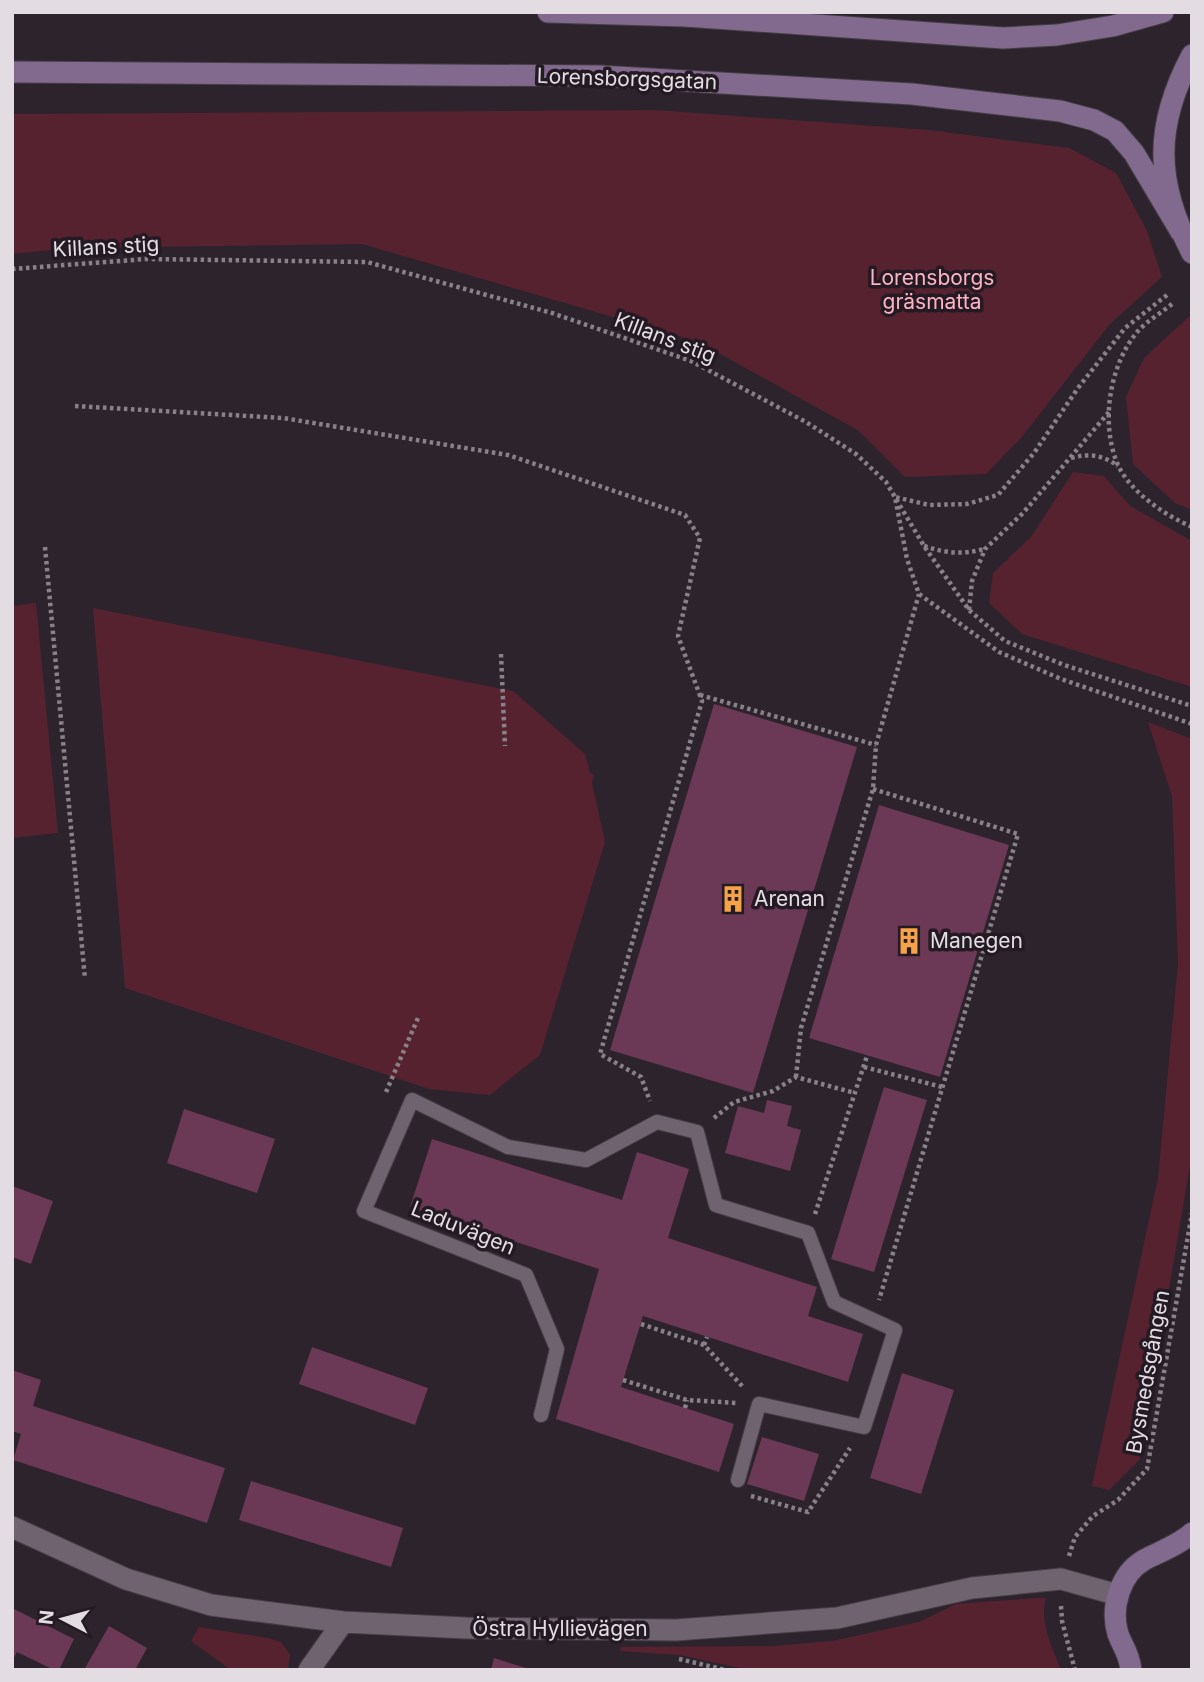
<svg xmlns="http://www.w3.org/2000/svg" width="1204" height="1682" font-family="Inter,sans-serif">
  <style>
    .green { fill: #562230 }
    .building { fill: #6b3855 }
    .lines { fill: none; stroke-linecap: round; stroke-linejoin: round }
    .lane-casing { stroke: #463e46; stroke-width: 16 }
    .street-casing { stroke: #463e46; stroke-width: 23 }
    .secondary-casing { stroke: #463e46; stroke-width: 23 }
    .path { stroke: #898189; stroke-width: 4.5; stroke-dasharray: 3.5 3.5; stroke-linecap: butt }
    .lane { stroke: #6e636e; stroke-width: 14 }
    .street { stroke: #6e636e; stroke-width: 21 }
    .secondary { stroke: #816a8e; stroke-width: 21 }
    .labels { text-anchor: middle; stroke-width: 7; stroke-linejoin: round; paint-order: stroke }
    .street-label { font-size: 21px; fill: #e3dde3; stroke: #231a23 }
    .park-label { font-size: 21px; fill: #feb3c2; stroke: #231a23 }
    .poi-label { font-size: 21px; fill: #e3dde3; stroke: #231a23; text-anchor: start }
  </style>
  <rect width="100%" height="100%" fill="#2d232d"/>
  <!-- green -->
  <path class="green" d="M654,110L929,130L1069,148L1116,173L1147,231L1162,277L1110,324L1021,438L986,474L905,477L859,431L699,342L362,244L71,248L12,254V114Z
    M1192,314V510L1175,503L1133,464L1126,397L1144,358Z
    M1073,472L1104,476L1130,506L1192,541V687L1022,634L989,603L993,573L1031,537Z
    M36,603L58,833L12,838V606Z
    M93,608L513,691L585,754L590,773L594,775L592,783L605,842L540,1055L490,1095L429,1089L125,988Z
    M1148,722L1192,739V1154L1140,1459L1109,1490L1092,1486L1158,1178L1178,964L1172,796Z
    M1038,1598H1046C1039,1624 1052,1646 1061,1670H749L680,1655L620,1651L621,1647L773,1646L832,1641L919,1622L956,1604Z
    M199,1627L268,1638L281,1642L290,1655L288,1670H231L191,1641Z"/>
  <!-- building -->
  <path class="building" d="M714,704L857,747L753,1093L610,1050Z
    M879,805L1009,845L940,1077L809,1038Z
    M884,1087L927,1100L874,1272L831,1259Z
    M767,1100L792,1106L787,1126L801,1130L790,1171L725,1153L738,1106L764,1113Z
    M184,1109L275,1139L257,1193L167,1163Z
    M432,1139L622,1200L637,1152L689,1169L668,1238L817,1287L808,1316L863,1334L848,1382L643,1316L621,1387L734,1424L719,1472L556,1419L599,1269L410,1207Z
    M12,1186L53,1201L31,1264L12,1257Z
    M312,1347L428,1388L415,1425L299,1384Z
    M12,1370L41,1380L33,1406L225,1468L207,1523L13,1460L21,1434L12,1431Z
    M902,1373L954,1390L921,1494L870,1478Z
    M762,1437L819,1454L804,1501L747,1484Z
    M251,1481L403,1528L391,1567L239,1520Z
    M14,1609L74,1639L59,1670H54L17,1652L12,1661Z
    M109,1626L147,1648L135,1670H84Z
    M494,1658L529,1669V1670H491Z"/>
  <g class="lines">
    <defs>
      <path id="lane" d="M541,1415L557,1349L526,1275L364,1211L412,1100L508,1147L586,1160L657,1122L697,1132L716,1205L808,1233L834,1302L895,1330L864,1427L759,1404L738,1480"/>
      <path id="street" d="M12,1527L126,1579L211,1605L343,1622L466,1628L676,1630L837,1618L972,1588L1061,1579L1118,1595
        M309,1670L343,1622"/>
      <path id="secondary" d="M548,12L685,16L1003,38L1057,35L1113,26L1163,12
        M1192,55C1154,126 1155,182 1192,253
        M12,72L600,76L912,94L1060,111L1094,120L1115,131L1134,153L1181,232
        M1131,1670C1129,1652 1123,1648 1118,1634C1110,1608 1120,1574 1144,1560C1159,1552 1179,1545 1192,1533"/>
    </defs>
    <!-- lane casing -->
    <use href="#lane" class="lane-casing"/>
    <!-- street casing -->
    <use href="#street" class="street-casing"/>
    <!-- secondary casing -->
    <use href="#secondary" class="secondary-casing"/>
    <!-- path -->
    <path class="path" d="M12,269L146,259L367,262L552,313L691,361L806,422L856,454L886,482L924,546L969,610L1005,641L1064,665L1192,706
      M1167,295L1125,328L1078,388L1034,453L998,495L967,504L929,505L895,497L907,559L919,594L999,652L1061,679L1192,724
      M1172,304C1161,313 1147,321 1138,331C1109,365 1100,424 1118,465C1131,493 1165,515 1192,527
      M75,406L283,418L508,455L685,515L700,538L678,636L702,701L600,1054L641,1077L650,1101
      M1071,458C1089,453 1103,455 1118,466
      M924,546C945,553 963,555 984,549
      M45,547L85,979
      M969,610L972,581L985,549L1023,513L1109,412
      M501,654L505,746
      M700,695L876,745
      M873,789L1018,834L879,1300
      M864,1067L942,1087
      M796,1077L801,1028L873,789L876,745L919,594
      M386,1092L418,1018
      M714,1118L734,1102L773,1091L796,1077L855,1093
      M815,1214L867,1056
      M641,1324L704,1345L744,1388
      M704,1345L707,1337
      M623,1380L687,1400L737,1403
      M685,1408L687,1400
      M751,1496L808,1512L850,1448
      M1069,1556L1075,1537L1093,1516L1118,1500L1147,1469L1192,1213
      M1061,1606L1062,1621L1075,1670
      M679,1659L726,1670"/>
    <!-- lane -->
    <use href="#lane" class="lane"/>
    <!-- street -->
    <use href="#street" class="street"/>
    <!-- secondary -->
    <use href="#secondary" class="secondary"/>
  </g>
  <!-- icons -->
  <defs>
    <symbol id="building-bare" viewBox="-9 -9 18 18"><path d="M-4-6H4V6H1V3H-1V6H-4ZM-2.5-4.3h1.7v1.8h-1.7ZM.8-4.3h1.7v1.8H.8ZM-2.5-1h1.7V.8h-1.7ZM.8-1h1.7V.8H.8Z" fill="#f6a247" stroke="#231a23" stroke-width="2.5" paint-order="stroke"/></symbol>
  </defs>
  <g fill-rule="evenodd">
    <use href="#building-bare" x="714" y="880" width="38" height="38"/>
    <use href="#building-bare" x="890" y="922" width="38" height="38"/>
  </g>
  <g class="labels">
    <!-- street labels -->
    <g class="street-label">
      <text transform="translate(627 79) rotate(2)" y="7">Lorensborgsgatan</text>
      <text transform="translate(106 247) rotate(-3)" y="7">Killans stig</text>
      <text transform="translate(665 338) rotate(21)" y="7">Killans stig</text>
      <text transform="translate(463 1228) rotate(22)" y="7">Laduvägen</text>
      <text transform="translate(1148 1372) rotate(-80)" y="7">Bysmedsgången</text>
      <text x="560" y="1636">Östra Hyllievägen</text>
    </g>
    <!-- park labels -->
    <g class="park-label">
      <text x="932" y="285">Lorensborgs<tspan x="932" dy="24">gräsmatta</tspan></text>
    </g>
    <!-- poi labels -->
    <g class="poi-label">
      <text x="754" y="906">Arenan</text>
      <text x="930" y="948">Manegen</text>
    </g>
  </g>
  <!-- border -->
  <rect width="1204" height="1682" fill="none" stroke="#e3dde3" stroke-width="28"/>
  <!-- north arrow -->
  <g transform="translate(63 1619) rotate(276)" stroke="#231a23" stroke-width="5" paint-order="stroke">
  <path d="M0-5L12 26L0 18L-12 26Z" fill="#e3dde3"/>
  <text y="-10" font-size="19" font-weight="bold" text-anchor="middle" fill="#e3dde3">N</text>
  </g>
</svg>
